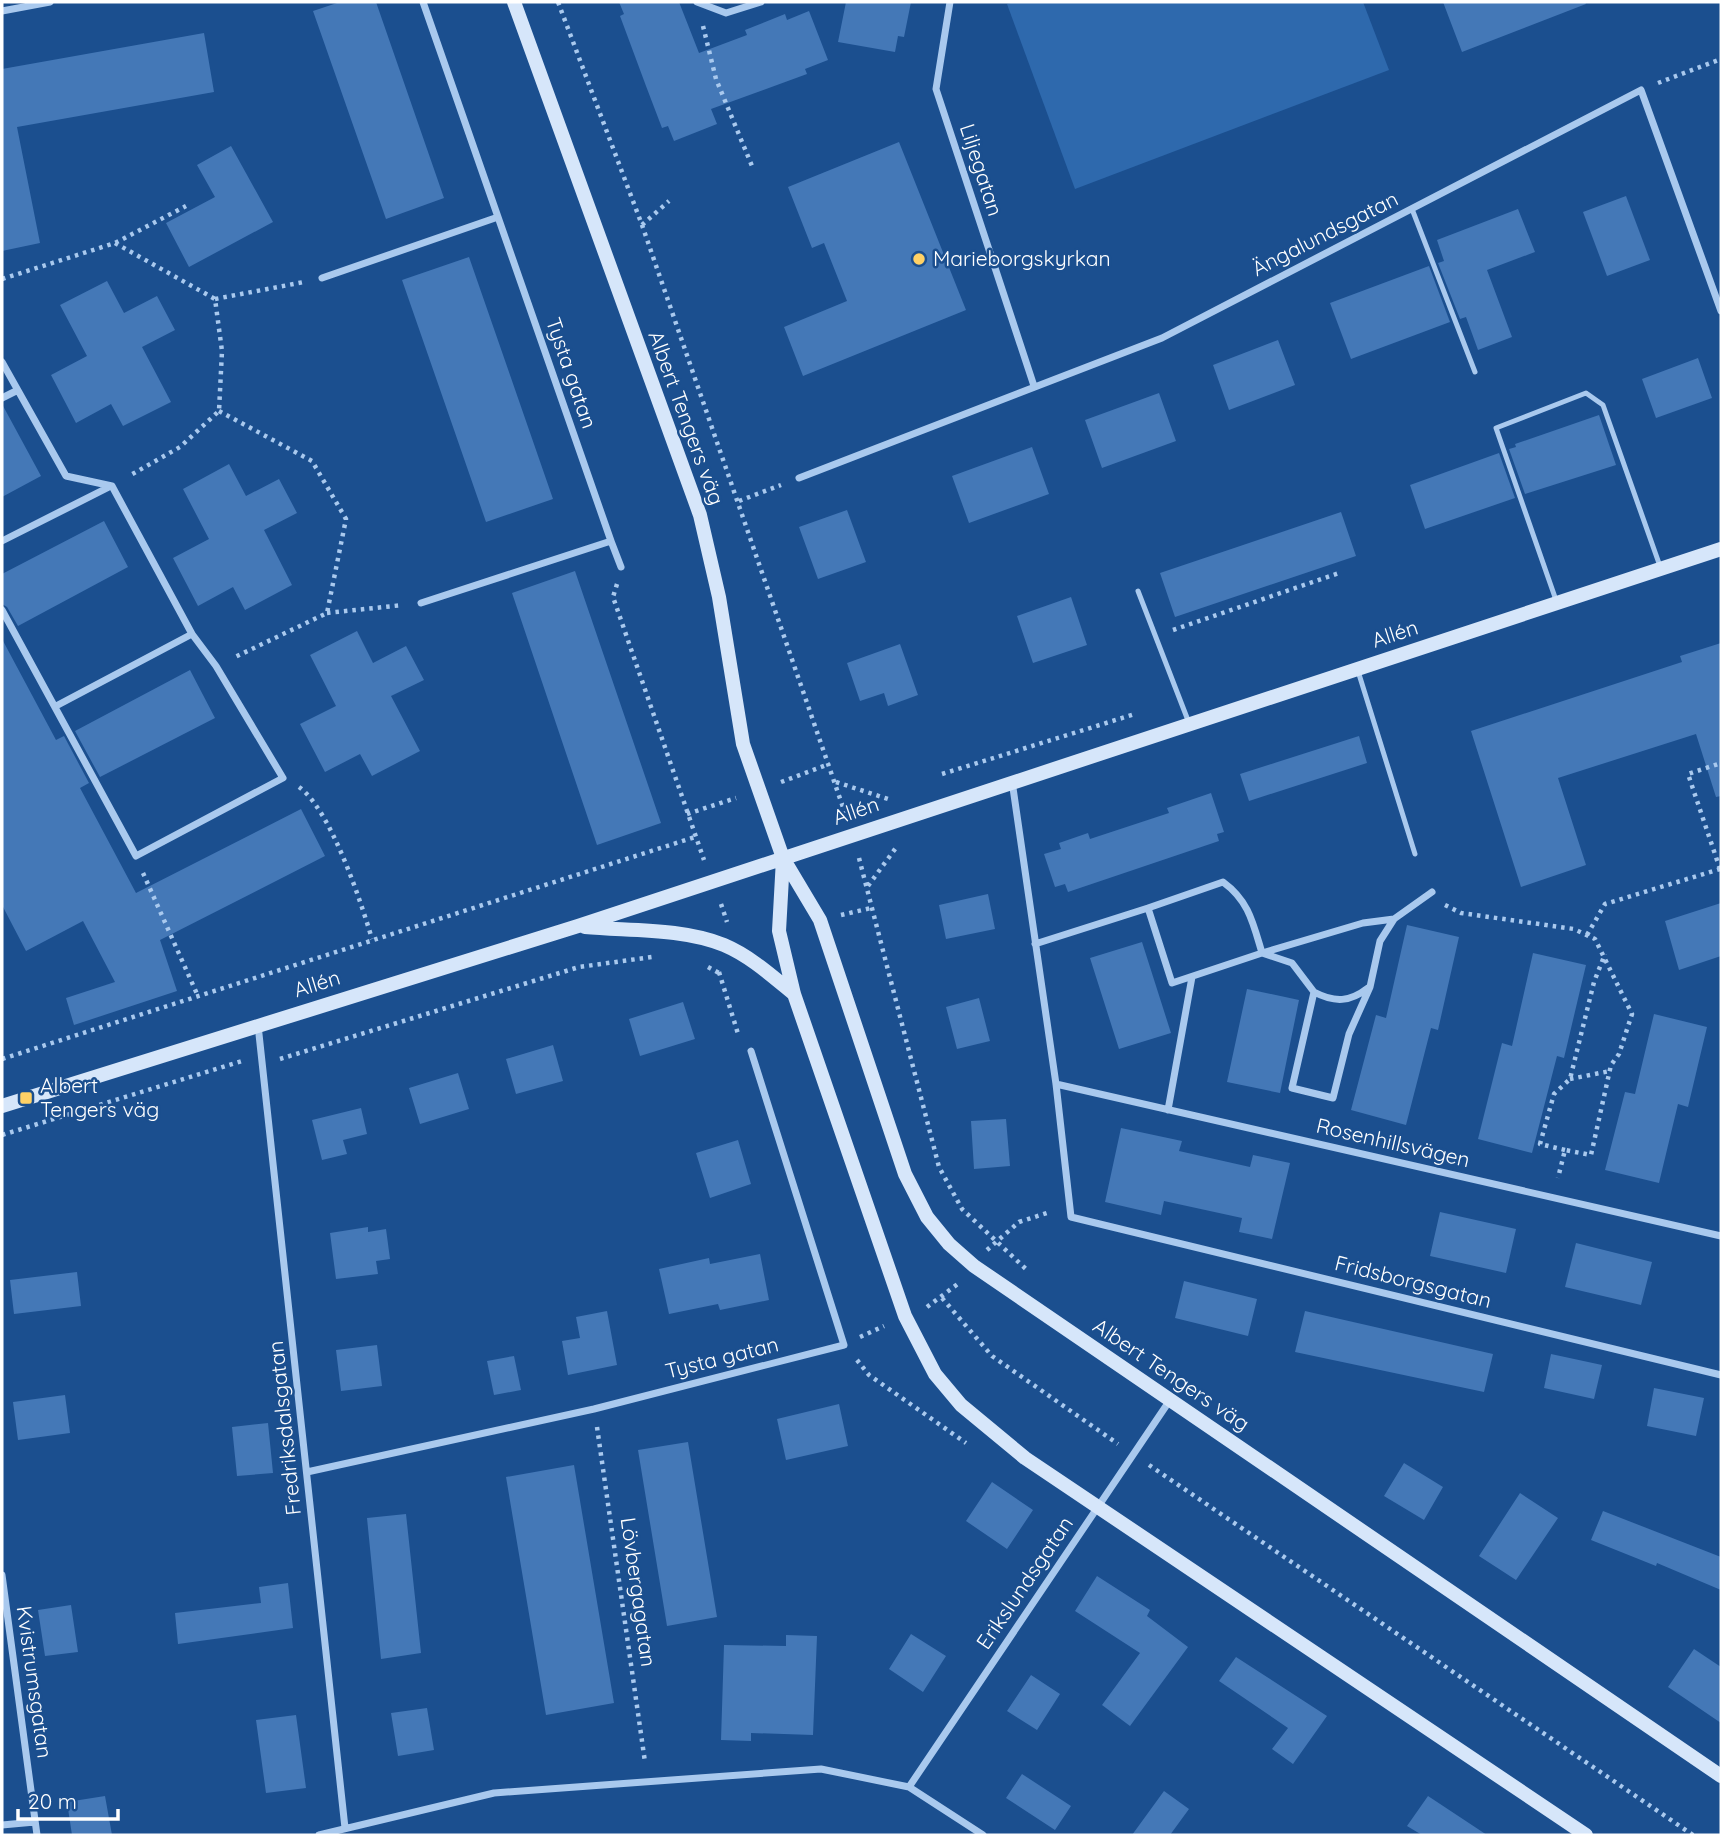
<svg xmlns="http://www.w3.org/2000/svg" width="1723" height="1837" font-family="Quicksand,sans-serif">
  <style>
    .garden { fill: #2e69ad }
    .building { fill: #4478b7 }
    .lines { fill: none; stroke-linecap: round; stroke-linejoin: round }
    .path { stroke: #a9c9ee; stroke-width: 4.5; stroke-dasharray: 3.5 5; stroke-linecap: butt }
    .lane { stroke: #a9c9ee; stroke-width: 5 }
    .street { stroke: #a9c9ee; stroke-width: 7 }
    .secondary { stroke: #d6e6fa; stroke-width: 14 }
    .poi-dot { fill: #ffd166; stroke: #1b4f8f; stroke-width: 2.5 }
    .labels { text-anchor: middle; stroke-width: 5; stroke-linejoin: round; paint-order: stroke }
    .street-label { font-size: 21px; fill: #fff; stroke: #1b4f8f }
    .poi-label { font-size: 21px; fill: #fff; stroke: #1b4f8f; text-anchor: start }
  </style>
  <rect width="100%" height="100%" fill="#1b4f8f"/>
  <!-- garden -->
  <path class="garden" d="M1014,2H1363L1389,70L1075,189L1007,4Z"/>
  <!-- building -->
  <path class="building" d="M340,2H376L444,198L386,219L313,11Z
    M619,2H679L699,53L747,35L745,30L785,14L787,20L809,11L828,60L805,69L807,74L711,109L717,124L674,141L668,126L662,128L646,86L620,16L624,14Z
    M846,2H911L904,37L898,36L895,52L838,42Z
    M1443,2H1585L1586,4L1462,52Z
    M204,33L214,92L17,127L40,243L2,251V69Z
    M899,142L966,310L803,376L784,327L847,301L824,243L812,248L788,187Z
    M231,146L273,222L189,267L166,223L215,197L197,165Z
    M1626,196L1650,260L1607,276L1583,212Z
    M1518,209L1535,252L1487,270L1512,337L1478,350L1466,317L1460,319L1438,263L1444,261L1437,240Z
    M469,257L553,499L486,522L402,280Z
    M1429,266L1450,322L1351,359L1330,303Z
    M107,281L124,313L157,296L175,330L142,347L171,402L123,426L111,404L76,423L51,375L87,356L60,305Z
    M1278,340L1295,385L1229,410L1213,365Z
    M1698,358L1712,398L1656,418L1642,379Z
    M1159,393L1176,441L1102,468L1085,420Z
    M2,404L41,476L2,497Z
    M1599,415L1616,465L1525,494L1509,449L1516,447L1515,444Z
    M1032,447L1049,494L969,523L952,476Z
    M1499,453L1515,498L1425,529L1410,485Z
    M229,464L246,496L279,479L297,513L264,530L292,585L245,610L233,587L198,606L173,558L209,539L183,489Z
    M847,510L866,562L818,579L799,527Z
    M1341,512L1356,556L1175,617L1160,573Z
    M104,521L128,567L18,626L7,607L2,604V574Z
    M575,571L661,823L597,845L512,593Z
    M1071,597L1087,645L1033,663L1017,616Z
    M357,631L373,663L406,646L424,680L391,696L420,751L372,776L360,754L325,772L300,724L336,706L310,655Z
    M2,639L56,740L64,736L89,783L80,788L136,893L301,809L325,856L160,940L177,991L74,1025L66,998L115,982L83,921L26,951L2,905Z
    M1721,643V796L1716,797L1696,734L1558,778L1586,865L1521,887L1471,731L1682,662L1680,656Z
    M900,644L918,695L888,706L884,693L860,701L847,663Z
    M190,670L215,718L100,777L75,731Z
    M1359,736L1367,763L1249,801L1240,774Z
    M1211,793L1224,832L1217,834L1219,841L1068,892L1065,884L1055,887L1044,854L1061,849L1059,843L1088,833L1090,839L1169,813L1167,808Z
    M988,894L995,929L946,939L939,905Z
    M1721,903V956L1679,970L1665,921Z
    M1407,925L1459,937L1438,1030L1431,1028L1406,1125L1351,1110L1376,1015L1386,1018Z
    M1142,942L1171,1033L1119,1049L1090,958Z
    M1533,953L1586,965L1564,1058L1557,1056L1532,1153L1478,1139L1502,1043L1512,1046Z
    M1247,989L1299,1000L1280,1093L1227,1082Z
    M979,998L990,1041L957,1049L946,1007Z
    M683,1002L695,1039L640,1056L629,1019Z
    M1654,1014L1707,1027L1688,1107L1678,1104L1659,1183L1605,1170L1625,1092L1635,1094Z
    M553,1045L563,1081L516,1094L506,1059Z
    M458,1073L469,1109L420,1124L409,1088Z
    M361,1108L367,1134L343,1140L347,1154L322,1160L312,1120Z
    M1006,1119L1010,1166L974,1169L971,1121Z
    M1121,1128L1182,1141L1179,1151L1250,1167L1253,1155L1290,1163L1272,1239L1239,1232L1242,1218L1164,1201L1161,1215L1105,1202Z
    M738,1140L751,1184L710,1198L696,1153Z
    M1440,1212L1516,1229L1506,1273L1430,1256Z
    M368,1227V1232L386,1229L390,1259L376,1261L378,1274L336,1279L330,1233Z
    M1576,1243L1652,1262L1641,1305L1565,1287Z
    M760,1254L769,1300L720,1310L718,1304L669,1314L659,1269L709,1258L710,1264Z
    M77,1272L81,1306L14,1314L10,1280Z
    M1184,1281L1257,1299L1248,1336L1175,1318Z
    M607,1311L617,1365L568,1375L562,1341L580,1338L576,1317Z
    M1305,1311L1493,1354L1484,1392L1295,1352Z
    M377,1345L382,1386L341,1391L336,1350Z
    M1551,1354L1602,1365L1594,1399L1544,1388Z
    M514,1356L521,1390L494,1395L487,1361Z
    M1654,1388L1704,1398L1696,1436L1647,1426Z
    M65,1395L70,1433L18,1440L13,1402Z
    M839,1404L848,1446L786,1460L777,1419Z
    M268,1423L273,1473L237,1476L232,1427Z
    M688,1442L717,1617L667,1626L638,1450Z
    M1404,1463L1443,1487L1424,1520L1384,1496Z
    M574,1465L614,1703L546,1715L506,1477Z
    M992,1482L1033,1510L1007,1549L966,1521Z
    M1520,1493L1558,1518L1516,1580L1479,1556Z
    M1603,1511L1721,1557V1590L1657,1563L1656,1566L1591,1540Z
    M406,1514L421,1653L381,1659L367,1518Z
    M1097,1576L1150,1610L1147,1616L1188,1647L1130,1726L1102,1705L1140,1653L1075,1611Z
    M288,1583L293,1628L178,1644L175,1613L261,1603L259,1587Z
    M71,1605L78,1652L45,1656L38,1610Z
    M911,1634L946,1656L923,1692L889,1669Z
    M786,1635L817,1636L813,1735L751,1733V1741L721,1740L724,1645L786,1646Z
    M1694,1649L1721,1667V1723L1668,1687Z
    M1236,1657L1327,1716L1293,1764L1272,1749L1288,1728L1219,1681Z
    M1031,1675L1060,1694L1037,1730L1007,1711Z
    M427,1708L434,1750L398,1756L391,1713Z
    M296,1715L306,1788L266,1793L256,1720Z
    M1022,1774L1071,1806L1055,1830L1006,1798Z
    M1164,1791L1189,1809L1170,1835H1132Z
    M105,1796L112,1835H72L67,1802Z
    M1428,1796L1487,1835H1422L1407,1826Z"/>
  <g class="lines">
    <!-- path -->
    <path class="path" d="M558,2L642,225L845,813
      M703,26L716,79L752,166
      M1658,83L1721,59
      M642,225L669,201
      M115,243L215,299L222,351L219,411L180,447L129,476
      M2,279L115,243L186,206
      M215,299L304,282
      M219,411L312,461L346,519L327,613L233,658
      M739,501L781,485
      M617,584L613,597L704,860
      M327,613L403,605
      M1173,630L1339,573
      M942,774L1135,714
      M781,782L829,764
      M836,782L888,799
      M299,787C331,810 361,902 372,939
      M687,814L736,798
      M859,858L939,1167L962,1209L1027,1270
      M1720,869L1688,774L1721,763
      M143,873L197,994
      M868,886L898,845
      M721,904L727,922
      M1445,905L1461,913L1574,929L1595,939L1632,1014L1619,1054L1611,1065L1591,1155L1565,1150L1558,1178
      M841,915L871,908
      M1587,935L1605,904L1720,869L1721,872
      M708,967L719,973
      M719,972L739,1037
      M2,1059L695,837
      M280,1059L579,967L652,957
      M1570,1079L1610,1071
      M2,1135L242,1061
      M1565,1150L1540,1144L1554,1094L1570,1079L1594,982L1605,954
      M987,1250L1019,1222L1050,1212
      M942,1298L992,1356L1118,1444
      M927,1307L959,1283
      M860,1337L884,1326
      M857,1360L869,1375L966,1443
      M597,1427L645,1762
      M1149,1465L1693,1835"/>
    <!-- lane -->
    <path class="lane" d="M1412,209L1475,372
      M1138,591L1189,723
      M1557,603L1496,428L1586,393L1603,405L1661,569
      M1358,671L1415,854"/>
    <!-- street -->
    <path class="street" d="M697,2L726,13L761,2
      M950,2L936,89L1034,386
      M2,11L50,2
      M322,278L498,217
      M2,362L66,476L112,486L192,634L216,666L283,778L136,856L2,610
      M2,398L16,391
      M799,478L1162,338L1641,90L1721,311
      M2,541L111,486
      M611,541L621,567
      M421,603L611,541L423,2
      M56,706L192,634
      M1012,781L1056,1084L1071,1217L1721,1375
      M1394,919L1363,923L1262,953C1253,923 1249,901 1223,882L1148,908L1172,983L1262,953L1292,963L1314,992L1292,1088L1333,1098L1349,1034L1370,987L1380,941L1394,919L1432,892
      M1035,944L1148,908
      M1314,992C1335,1003 1350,1002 1368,988
      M258,1025L345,1828
      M1056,1084L1721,1236
      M1168,1110L1192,977
      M307,1472L594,1409L844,1345L751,1051
      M2,1575L37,1835
      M909,1787L1170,1400
      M2,1825L35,1822
      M319,1835L494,1793L821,1769L909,1787L983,1835"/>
    <!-- secondary -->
    <path class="secondary" d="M514,2L700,515L719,597L743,744L783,858L820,920L905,1174L927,1217L949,1244L974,1266L1721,1776
      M783,859L779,931L794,994L905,1316L935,1374L961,1405L1025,1458L1586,1835
      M585,927C629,931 682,928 724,945C750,956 772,976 794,994
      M2,1106L578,926L1721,549"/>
  </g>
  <!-- markers -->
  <g class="poi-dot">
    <circle cx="919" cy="259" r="7"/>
    <rect x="19" y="1091" width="14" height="14" rx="3.5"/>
  </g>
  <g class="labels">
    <!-- street labels -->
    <g class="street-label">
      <text transform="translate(981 170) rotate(72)" y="7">Liljegatan</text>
      <text transform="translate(1325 234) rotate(-27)" y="7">Ängalundsgatan</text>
      <text transform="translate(571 373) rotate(71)" y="7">Tysta gatan</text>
      <text transform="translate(686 418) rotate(70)" y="7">Albert Tengers väg</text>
      <text transform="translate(1395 634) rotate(-18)" y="7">Allén</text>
      <text transform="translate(856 811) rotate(-19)" y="7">Allén</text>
      <text transform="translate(317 984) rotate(-17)" y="7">Allén</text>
      <text transform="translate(1393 1143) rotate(13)" y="7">Rosenhillsvägen</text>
      <text transform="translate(1413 1282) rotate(14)" y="7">Fridsborgsgatan</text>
      <text transform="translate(722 1358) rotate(-14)" y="7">Tysta gatan</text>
      <text transform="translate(1171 1375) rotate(34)" y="7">Albert Tengers väg</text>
      <text transform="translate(285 1428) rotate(-96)" y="7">Fredriksdalsgatan</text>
      <text transform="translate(1025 1583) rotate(-56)" y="7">Erikslundsgatan</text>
      <text transform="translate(638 1592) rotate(82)" y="7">Lövbergagatan</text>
      <text transform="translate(34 1682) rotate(82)" y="7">Kvistrumsgatan</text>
    </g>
    <!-- poi labels -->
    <g class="poi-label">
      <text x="933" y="266">Marieborgskyrkan</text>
      <text x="40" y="1093">Albert<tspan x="40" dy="24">Tengers väg</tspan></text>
    </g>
  </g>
  <!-- border -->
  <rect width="1723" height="1837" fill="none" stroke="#ffffff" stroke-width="7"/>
  <!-- scale -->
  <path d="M18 1809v10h100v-10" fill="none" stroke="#ffffff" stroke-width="3.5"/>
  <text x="28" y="1809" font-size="21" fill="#ffffff" stroke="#1b4f8f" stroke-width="5" paint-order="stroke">20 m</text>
</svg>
